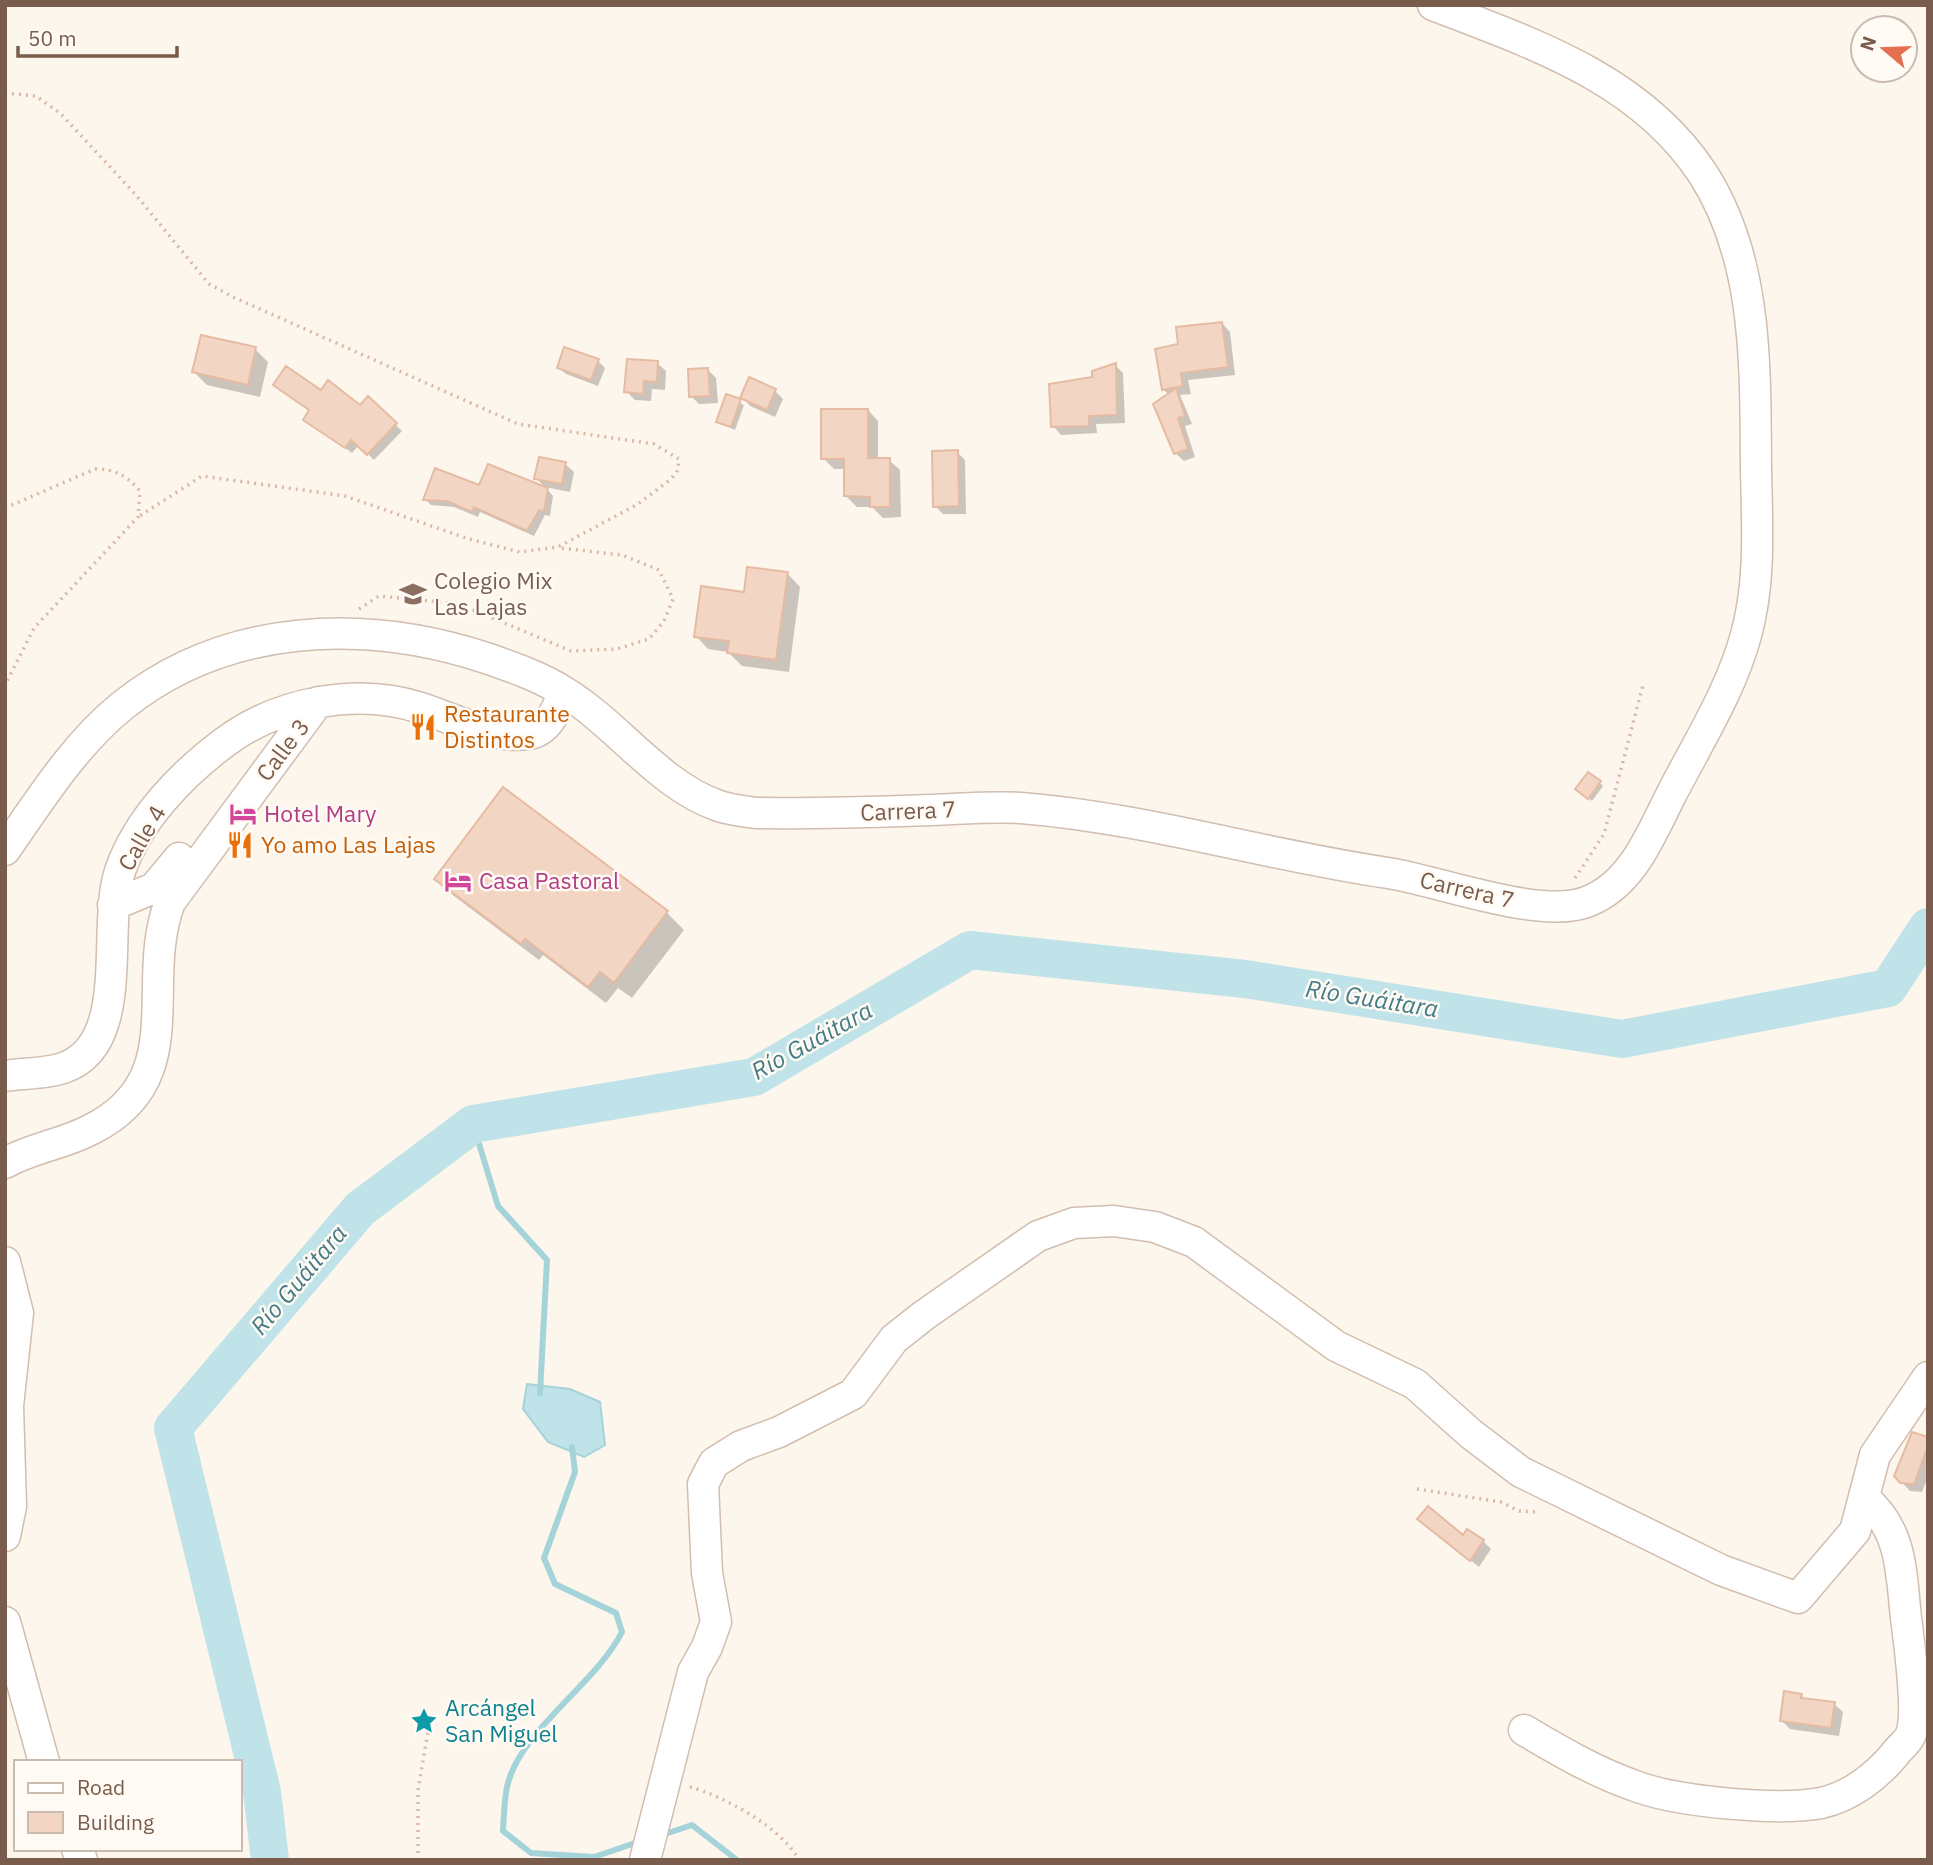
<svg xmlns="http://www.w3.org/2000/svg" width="1933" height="1865" font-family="'IBM Plex Sans',sans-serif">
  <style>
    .water { fill: #bfe3e8; stroke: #a5d3da; stroke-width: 2 }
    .shadow { fill: #0003 }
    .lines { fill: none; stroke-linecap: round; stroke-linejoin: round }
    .stream { stroke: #a5d3da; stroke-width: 6 }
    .river { stroke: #bfe3e8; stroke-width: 38 }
    .building { fill: #f3d5c3; stroke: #e6bba3; stroke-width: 2 }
    .minor-casing { stroke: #d1beb0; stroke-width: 33 }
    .path { stroke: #d9b8a5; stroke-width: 3.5; stroke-dasharray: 2 5; stroke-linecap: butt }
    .minor { stroke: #fff; stroke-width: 30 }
    .labels { text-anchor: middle; stroke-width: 5; stroke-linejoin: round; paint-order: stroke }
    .education-label { font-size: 23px; fill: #785e54; stroke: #fffaf3; text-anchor: start }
    .food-label { font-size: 23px; fill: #c56008; stroke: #fffaf3; text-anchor: start }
    .street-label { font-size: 23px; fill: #7a5c4d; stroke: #fffaf3 }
    .hotel-label { font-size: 23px; fill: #b23c85; stroke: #fffaf3; text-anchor: start }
    .culture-label { font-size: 23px; fill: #0d838f; stroke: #fffaf3; text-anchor: start }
    .water-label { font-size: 24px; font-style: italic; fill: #437c86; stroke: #fffaf3 }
  </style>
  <rect width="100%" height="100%" fill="#fdf6ec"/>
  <!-- water -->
  <path class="water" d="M527,1384L570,1389L600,1402L605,1445L584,1457L548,1442L523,1409Z"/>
  <!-- shadow -->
  <path class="shadow" d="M1222,323L1230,332L1235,375L1188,380L1191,394L1180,395L1192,424L1185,426L1195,457L1184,461L1175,453L1169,395L1163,389L1180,346Z
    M255,349L268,362L260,397L207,385L194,372Z
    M598,361L605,368L598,386L566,374L559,368Z
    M657,363L666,371L665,390L652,389L651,401L635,400L626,391Z
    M1115,365L1123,373L1125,423L1096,424L1097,433L1061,435L1053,426L1094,379Z
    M708,370L716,378L718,403L699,404L691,396Z
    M775,391L783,399L775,417L750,406L742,397Z
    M727,396L744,405L735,430L718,422Z
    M369,399L402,431L374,460L359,445L352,453L305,419L360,407Z
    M868,410L878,421V460H889L900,470L901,517L883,518L872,507H857L846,496V469H834L823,458Z
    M957,452L965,460L966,514H943L935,506Z
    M565,464L574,472L570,492L545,487L553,496L550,516L545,515L534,536L480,512L478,517L454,507L431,505L425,499L480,488L547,489L536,478Z
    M788,574L800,587L789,672L742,666L728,652L708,649L696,636L745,594Z
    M1600,783L1603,786L1592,801L1581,792Z
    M436,879L666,912L684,930L632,998L618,988L606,1003L543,955L539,960L454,896Z
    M1928,1439V1477L1922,1492L1910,1491L1896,1476Z
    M1419,1519L1464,1538L1483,1541L1491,1549L1479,1567Z
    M1801,1695L1806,1700L1834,1704L1843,1712L1839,1736L1790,1729L1782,1721Z"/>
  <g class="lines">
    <!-- stream -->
    <path class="stream" d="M473,1124L498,1206L547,1260L540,1393
      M572,1447L575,1472L544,1558L555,1584L616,1613L622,1632C595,1685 519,1731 507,1787C504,1801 504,1816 503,1831L531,1853L594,1857L641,1841
      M662,1835L692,1825L737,1860"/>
    <!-- river -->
    <path class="river" d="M270,1860L262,1792L173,1428L360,1209L473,1124L754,1077L970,950L1245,979L1622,1039L1888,988L1928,927"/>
  </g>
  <!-- building -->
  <path class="building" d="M1222,322L1228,367L1181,373L1183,386L1162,390L1155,349L1178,344L1176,327Z
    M201,335L256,347L248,385L192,372Z
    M564,347L599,359L591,380L557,368Z
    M627,359L658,361L657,382L644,381L643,394L624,392Z
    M1116,363L1117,415L1089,416V426L1051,427L1049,384L1092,377V371Z
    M286,366L321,390L328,380L360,405L368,396L397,423L367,455L351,440L345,448L303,420L309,410L273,385Z
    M708,368L710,396L689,397L688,369Z
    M749,377L776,389L767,410L740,398Z
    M1176,388L1185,416L1178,418L1188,449L1174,454L1153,404Z
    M726,394L741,399L731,427L716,422Z
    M821,409H868V458H890V507H870V497L844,496V459H821Z
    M958,450L959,506L933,507L932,451Z
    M539,457L566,462L562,484L534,479Z
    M488,464L548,488L544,511L539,510L527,531L474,507L472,512L447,501L423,500L435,468L479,485Z
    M747,567L788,572L776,660L727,653L729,641L694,637L701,586L744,592Z
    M1588,772L1601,781L1588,799L1575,789Z
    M503,787L668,911L614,983L600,972L588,987L525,939L521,944L434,879Z
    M1912,1432L1928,1437V1446L1914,1484L1900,1483L1894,1476Z
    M1428,1506L1463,1535L1467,1529L1484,1540L1470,1561L1417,1519Z
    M1784,1691L1802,1694L1801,1698L1835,1702L1831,1728L1780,1721Z"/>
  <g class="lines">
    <defs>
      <path id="minor" d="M5,850C40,800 74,745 122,706C227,622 366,618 489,659C515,668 543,678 566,693C619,726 660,786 719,806C731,810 744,811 756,813C814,814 873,812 932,810C961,809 992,806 1021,808C1145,818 1265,855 1388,873C1440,881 1543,921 1589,901C1633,883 1651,834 1671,795C1697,744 1731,691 1746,635C1761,581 1757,525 1756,469C1755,370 1759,261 1703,174C1641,79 1534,44 1433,5
        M113,905L154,888L179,858
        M5,1076C23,1073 46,1074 63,1068C133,1045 101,927 120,871C138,819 182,774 225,742C279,702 357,687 421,708C454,719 493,739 529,734C549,731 557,708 564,692
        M5,1163C32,1148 63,1144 90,1130C193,1079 138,985 170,902L318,702
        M5,1262L18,1313L8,1406L11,1506L5,1536
        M5,1622L44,1762
        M1524,1730C1561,1752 1597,1773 1638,1787C1680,1802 1777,1811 1821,1803C1850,1797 1877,1776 1895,1754C1899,1748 1909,1741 1911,1734C1919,1713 1909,1642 1906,1618C1901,1571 1902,1529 1864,1498
        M77,1849L82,1860
        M645,1860L693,1672L707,1647L716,1622L707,1573L703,1484L714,1463L741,1446L779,1432L853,1394L894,1339L923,1316L1038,1236L1074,1223L1114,1221L1155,1227L1194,1242L1336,1346L1415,1384L1471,1434L1521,1472L1721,1570L1798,1598L1855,1531L1875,1455L1928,1377"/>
    </defs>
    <!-- minor casing -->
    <use href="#minor" class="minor-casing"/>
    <!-- path -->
    <path class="path" d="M5,93L36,96L61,114L136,195L209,284L233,297L518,424L654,444L679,459L678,470L671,479L638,504L558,547L520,552L469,539L345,496L202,476L138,517
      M5,508L95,469C115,469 127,476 140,491L138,517L34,628L5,685
      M359,609L379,596L459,604L571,651L617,649L649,639L664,621L673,599L659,570L622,555L560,548
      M1575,878L1604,834L1643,685
      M1417,1489L1501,1502L1519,1511L1540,1512
      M690,1787C724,1796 782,1828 799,1860
      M418,1860V1790L429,1726"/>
    <!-- minor -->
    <use href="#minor" class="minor"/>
  </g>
  <!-- icons -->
  <defs>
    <symbol id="school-bare" viewBox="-9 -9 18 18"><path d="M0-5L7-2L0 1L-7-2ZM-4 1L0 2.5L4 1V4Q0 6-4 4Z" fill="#8d6e63" stroke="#fffaf3" stroke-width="2.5" paint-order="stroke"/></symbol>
    <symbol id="restaurant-bare" viewBox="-9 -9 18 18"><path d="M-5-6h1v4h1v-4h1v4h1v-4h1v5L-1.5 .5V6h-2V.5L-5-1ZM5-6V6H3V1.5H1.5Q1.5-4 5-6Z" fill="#e8710a" stroke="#fffaf3" stroke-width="2.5" paint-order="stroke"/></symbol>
    <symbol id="hotel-bare" viewBox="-9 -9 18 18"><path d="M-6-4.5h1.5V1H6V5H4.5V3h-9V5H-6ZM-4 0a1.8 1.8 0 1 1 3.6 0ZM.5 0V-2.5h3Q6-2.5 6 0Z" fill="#d1479c" stroke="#fffaf3" stroke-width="2.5" paint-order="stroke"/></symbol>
    <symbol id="sight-bare" viewBox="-9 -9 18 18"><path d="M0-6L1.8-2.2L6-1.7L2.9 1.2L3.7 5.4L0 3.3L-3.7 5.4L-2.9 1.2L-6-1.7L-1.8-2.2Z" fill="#0f9aa8" stroke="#fffaf3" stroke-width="2.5" paint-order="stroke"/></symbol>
  </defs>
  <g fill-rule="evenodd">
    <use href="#school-bare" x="394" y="575" width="38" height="38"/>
    <use href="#restaurant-bare" x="404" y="708" width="38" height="38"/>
    <use href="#hotel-bare" x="224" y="795" width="38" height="38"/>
    <use href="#restaurant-bare" x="221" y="826" width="38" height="38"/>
    <use href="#hotel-bare" x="439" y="862" width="38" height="38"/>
    <use href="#sight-bare" x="405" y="1702" width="38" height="38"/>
  </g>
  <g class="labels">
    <!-- education labels -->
    <g class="education-label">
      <text x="434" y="589">Colegio Mix<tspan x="434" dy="26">Las Lajas</tspan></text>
    </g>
    <!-- food labels -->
    <g class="food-label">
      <text x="444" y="722">Restaurante<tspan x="444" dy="26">Distintos</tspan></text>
      <text x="261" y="853">Yo amo Las Lajas</text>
    </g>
    <!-- street labels -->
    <g class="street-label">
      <text transform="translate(283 750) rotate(-53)" y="8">Calle 3</text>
      <text transform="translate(908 811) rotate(-2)" y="8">Carrera 7</text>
      <text transform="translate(142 838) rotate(-60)" y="8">Calle 4</text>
      <text transform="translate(1467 890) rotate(13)" y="8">Carrera 7</text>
    </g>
    <!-- hotel labels -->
    <g class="hotel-label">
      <text x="264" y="822">Hotel Mary</text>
      <text x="479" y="889">Casa Pastoral</text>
    </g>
    <!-- culture labels -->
    <g class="culture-label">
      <text x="445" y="1716">Arcángel<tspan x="445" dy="26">San Miguel</tspan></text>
    </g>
    <!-- water labels -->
    <g class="water-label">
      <text transform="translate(1372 999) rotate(9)" y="8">Río Guáitara</text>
      <text transform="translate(812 1041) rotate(-29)" y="8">Río Guáitara</text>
      <text transform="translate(299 1280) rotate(-50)" y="8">Río Guáitara</text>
    </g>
  </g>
  <!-- border -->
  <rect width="1933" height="1865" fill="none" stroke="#7a5c4d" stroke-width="14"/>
  <!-- legend -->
  <rect x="14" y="1760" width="228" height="91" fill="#fffaf3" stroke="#cabbb1" stroke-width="2"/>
  <rect x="28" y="1783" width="35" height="10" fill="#ffffff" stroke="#cabbb1" stroke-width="2"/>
  <text x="77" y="1795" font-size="21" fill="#7a5c4d">Road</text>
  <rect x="28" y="1812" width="35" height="21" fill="#f3d5c3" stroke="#cabbb1" stroke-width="2"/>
  <text x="77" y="1830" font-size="21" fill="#7a5c4d">Building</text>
  <!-- north arrow -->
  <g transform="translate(1884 49) rotate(289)"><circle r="33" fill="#fffaf3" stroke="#cabbb1" stroke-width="2"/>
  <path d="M0-5L12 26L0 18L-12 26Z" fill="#e76f51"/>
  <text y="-10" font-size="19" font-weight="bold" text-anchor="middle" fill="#7a5c4d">N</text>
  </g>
  <!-- scale -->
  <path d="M18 46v10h159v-10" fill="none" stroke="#7a5c4d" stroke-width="3.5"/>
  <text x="28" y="46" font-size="21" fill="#7a5c4d" stroke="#fffaf3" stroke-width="5" paint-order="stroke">50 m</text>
</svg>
